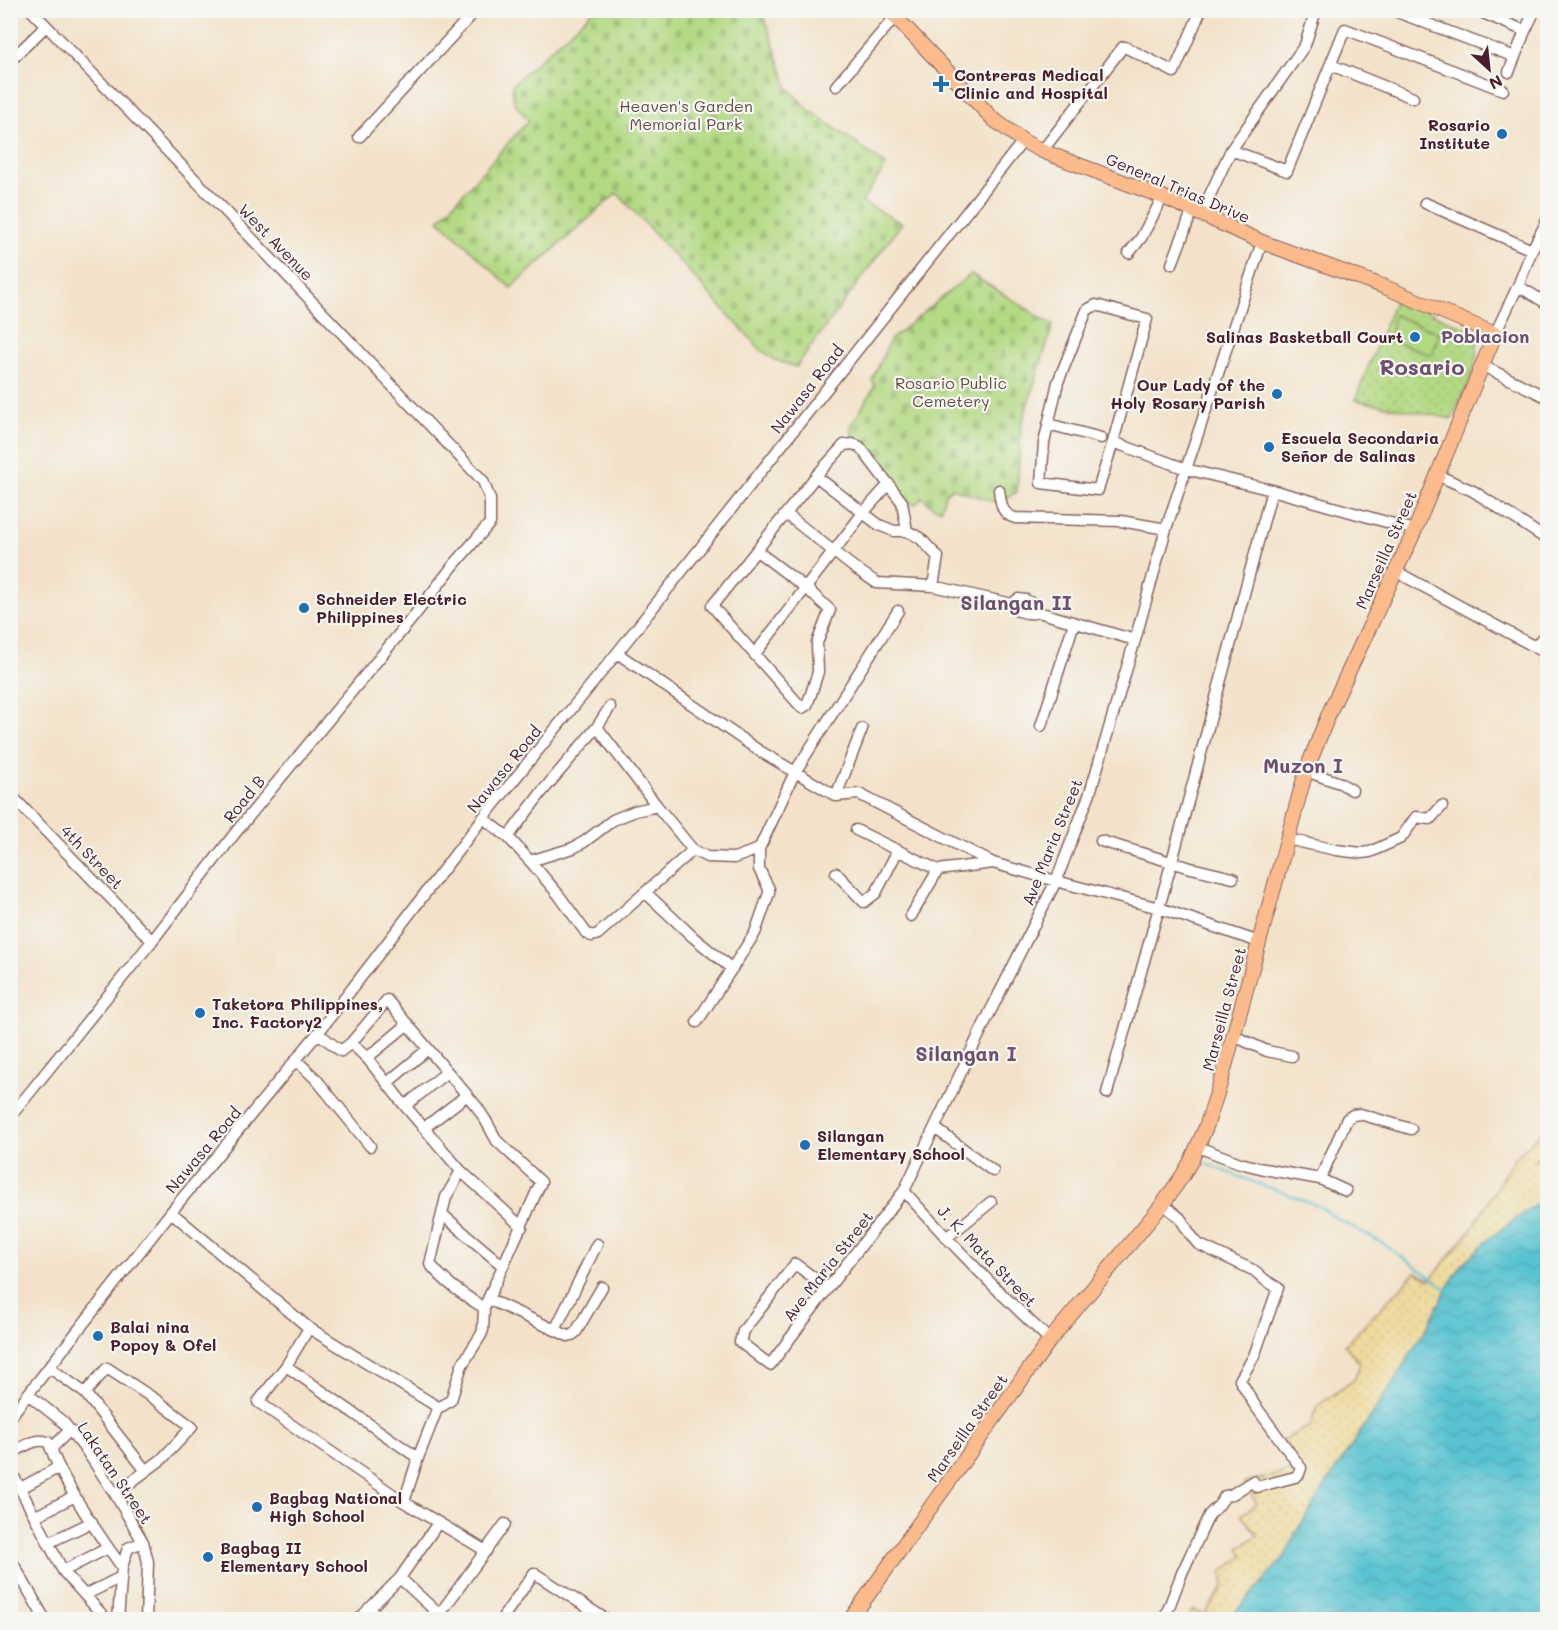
<svg xmlns="http://www.w3.org/2000/svg" width="1558" height="1630" font-family="Mali,sans-serif">
  <style>
    .grass { fill: url(#grass-dots); stroke: #7e7c57; stroke-width: 1.5 }
    .sand { fill: url(#sand-dots); stroke: #9c7c64; stroke-width: 1.5 }
    .cemetery { fill: url(#cemetery-stones); stroke: #7e7c57; stroke-width: 1.5 }
    .garden { fill: #b3d983; stroke: #7e7c57; stroke-width: 1.5 }
    .water { fill: url(#water-waves); stroke: #51717e; stroke-width: 1.5 }
    .lines { fill: none; stroke-linecap: round; stroke-linejoin: round }
    .stream { stroke: #58c3d1; stroke-width: 2 }
    .minor-casing { stroke: #856362; stroke-width: 13 }
    .major-casing { stroke: #856362; stroke-width: 16 }
    .minor { stroke: #fff; stroke-width: 10 }
    .major { stroke: #fbbb8d; stroke-width: 14 }
    .poi-dot { fill: #1f6fb2; stroke: #f6f6f2; stroke-width: 2 }
    .labels { text-anchor: middle; stroke-width: 4.5; stroke-linejoin: round; paint-order: stroke }
    .poi-label { font-size: 16px; font-weight: bold; fill: #4a1f2b; stroke: #f6f6f2; text-anchor: start }
    .park-label { font-size: 16px; fill: #644e41; stroke: #f6f6f2 }
    .street-label { font-size: 16px; fill: #4a1f2b; stroke: #f6f6f2 }
    .neighbourhood-label { font-size: 18px; font-weight: bold; fill: #6f4f6e; stroke: #f6f6f2 }
    .quarter-label { font-size: 20px; font-weight: bold; fill: #6f4f6e; stroke: #f6f6f2 }
    .district-label { font-size: 22px; font-weight: bold; fill: #6f4f6e; stroke: #f6f6f2 }
  </style>
  <defs>
    <pattern id="grass-dots" width="8" height="8" patternUnits="userSpaceOnUse" patternTransform="scale(1.5)"><rect width="8" height="8" fill="#b3d983"/><path d="M2 2h.1M6 6h.1" fill="none" stroke="#9bba71" stroke-width="1.8" stroke-linecap="round"/></pattern>
    <pattern id="sand-dots" width="8" height="8" patternUnits="userSpaceOnUse" patternTransform="scale(1.5)"><rect width="8" height="8" fill="#eeda9e"/><path d="M2 2h.1M6 6h.1" fill="none" stroke="#cebb88" stroke-width="1.8" stroke-linecap="round"/></pattern>
    <pattern id="cemetery-stones" width="16" height="16" patternUnits="userSpaceOnUse" patternTransform="scale(1.5)"><rect width="16" height="16" fill="#b3d983"/><path d="M2 7V4a2 2 0 0 1 4 0v3zM10 15v-3a2 2 0 0 1 4 0v3z" fill="#9bba71"/></pattern>
    <pattern id="water-waves" width="16" height="10" patternUnits="userSpaceOnUse" patternTransform="scale(1.5)"><rect width="16" height="10" fill="#58c3d1"/><path d="M0 5q4-4 8 0t8 0" fill="none" stroke="#4ea7b4"/></pattern>
  </defs>
  <rect width="100%" height="100%" fill="#f6f6f2"/>
  <filter id="ink" filterUnits="userSpaceOnUse"><feTurbulence type="fractalNoise" baseFrequency=".0167" numOctaves="2"/><feDisplacementMap in="SourceGraphic" scale="12" xChannelSelector="R" yChannelSelector="G"/><feConvolveMatrix kernelMatrix="1 2 1 2 8 2 1 2 1" color-interpolation-filters="sRGB"/></filter>
  <filter id="wash" filterUnits="userSpaceOnUse"><feTurbulence type="fractalNoise" baseFrequency=".008" numOctaves="4" result="noise"/><feDisplacementMap in="SourceGraphic" scale="24" xChannelSelector="R" yChannelSelector="G"/><feGaussianBlur stdDeviation="1.35" result="paint"/><feColorMatrix in="noise" values="0 0 0 0 0 0 0 0 0 0 0 0 0 0 0 0 0 1.4 0 .05"/><feComposite in="paint" operator="in"/></filter>
  <g filter="url(#wash)">
    <rect width="100%" height="100%" fill="#f3e2c9"/>
    <!-- grass -->
    <path class="grass" d="M1396,297L1476,333C1483,362 1463,393 1452,419L1355,400Z"/>
    <!-- sand -->
    <path class="sand" d="M1547,1127V1146L1535,1160L1547,1158V1196L1491,1237L1461,1266L1445,1292L1428,1326L1387,1392L1322,1491L1295,1534L1284,1558L1229,1619L1187,1620L1193,1610L1204,1615L1224,1586L1222,1572L1243,1556L1239,1548L1258,1535L1241,1515L1257,1504L1244,1483L1295,1470L1277,1443L1310,1426L1317,1406L1354,1380L1360,1364L1345,1345L1416,1272L1430,1280L1473,1227L1513,1160Z"/>
    <!-- cemetery -->
    <path class="cemetery" d="M762,10L788,88L807,108L886,165L862,202L902,223L796,367L775,360L760,349L617,193L511,288L439,220L529,120C518,109 510,101 513,84L593,11Z
      M971,274L1053,325L1021,426L1017,492L997,503L953,488L945,494L941,509L933,507L922,497L916,504L906,503L852,435L851,426L875,386L872,380L890,340Z"/>
    <!-- garden -->
    <path class="garden" d="M1394,315L1439,333L1432,355L1390,340Z"/>
    <!-- water -->
    <path class="water" d="M1547,1196V1619H1229L1284,1558L1295,1534L1322,1491L1387,1392L1428,1326L1445,1292L1461,1266L1491,1237Z"/>
    <g class="lines">
      <!-- stream -->
      <path class="stream" d="M1197,1160L1248,1180L1317,1205L1341,1221L1381,1242L1447,1289"/>
    </g>
  </g>
  <g filter="url(#ink)">
    <g class="lines">
      <defs>
        <path id="minor" d="M1392,10L1515,57
          M1476,10L1525,31L1535,10
          M10,61L46,26
          M1331,65L1413,98
          M1509,72L1525,31
          M836,86L895,17
          M359,137L476,10
          M1231,150L1305,45L1316,10
          M1042,151L1123,47H1125L1174,72L1201,10
          M1425,203L1532,250
          M1202,215L1207,201L1231,150L1287,171L1345,29L1503,90
          M1129,253L1141,238L1163,197
          M1172,264L1193,209
          M1518,286L1548,304
          M1096,305L1147,319L1113,442L1098,490L1041,483L1044,443L1058,382L1087,310Z
          M1495,334L1518,286L1532,250L1548,219
          M1483,366L1548,398
          M1048,424L1101,438
          M1113,442L1186,469L1272,490L1415,530
          M1437,475L1473,491L1548,540
          M999,490C1001,503 1001,514 1015,518L1121,521L1166,529
          M786,514L852,566L877,583L933,586L938,557L920,538L907,531H894L879,525L816,476
          M757,551L806,588L830,610L817,643L818,672L811,694L807,705L802,708L712,606L816,476L844,445L853,444L860,447L902,502L907,531
          M1395,571L1548,654
          M933,586L1012,604L1015,610C1023,612 1030,615 1038,612L1036,605L1026,600L1018,599L1012,604
          M1038,612L1135,640
          M1535,647L1548,631
          M617,653L758,750L836,796L859,794L993,863L1056,881L1159,908L1259,942
          M755,654L863,513L889,484
          M1041,726L1074,623
          M597,727L657,806L693,850L707,857L734,858L759,849L795,772L898,611
          M1306,771L1340,783L1352,790
          M10,794L152,941
          M836,796L862,729
          M483,818L508,837L530,861L558,894L587,934L592,936L598,934L693,850
          M856,830L938,870
          M508,837L541,793L597,727L610,707
          M1287,839L1336,850L1361,853L1370,852L1401,838L1416,817L1430,819L1442,806
          M1101,841L1191,868L1233,878
          M530,861L573,848L584,842L613,820L635,811L657,806
          M836,873L864,902L876,893L898,850
          M646,893L693,937L732,969
          M911,916L938,870L993,863
          M697,1022L755,933L769,893V889L759,869V849
          M318,1033L341,1051L351,1043L387,1000L477,1107L486,1121L497,1141L541,1182L484,1308C464,1295 445,1283 430,1264L446,1197L461,1171
          M1234,1036L1267,1051L1292,1056
          M351,1043L367,1058L405,1106L461,1171L522,1227
          M367,1058L408,1024
          M296,1060L316,1079L370,1146
          M387,1083L428,1049
          M1107,1093L1172,861L1272,490
          M405,1106L447,1072
          M10,1117L152,941L236,832L414,616L453,566L490,523V499L483,481L236,222L31,10
          M424,1128L467,1095
          M935,1128L993,1171
          M1198,1147L1240,1163L1264,1169L1320,1179L1347,1119L1353,1115L1360,1114L1411,1129
          M1320,1179L1346,1191
          M904,1191C951,1244 998,1292 1050,1340
          M1163,1204L1180,1218L1190,1234L1198,1244L1255,1271L1265,1280L1278,1288L1254,1356L1240,1380L1254,1404L1301,1468L1299,1474L1295,1477L1257,1487L1253,1481L1231,1495L1225,1496L1219,1505L1209,1515L1182,1573L1164,1620
          M171,1212L309,1328L438,1407L418,1458L286,1366
          M443,1215L503,1266
          M946,1238L991,1202
          M828,1288L795,1264L743,1331L740,1342L770,1365L828,1288L904,1191L989,1014L1056,881L1090,793L1135,640L1166,529L1262,242
          M488,1299L568,1336L572,1335L576,1332L602,1287
          M309,1328L286,1366L258,1402L404,1502L486,1551
          M555,1330L597,1244
          M50,1368L85,1393L146,1471
          M85,1393L107,1368L159,1402L192,1427L162,1459L115,1494
          M29,1395L63,1422L86,1450L115,1494L143,1542L148,1562L146,1620
          M438,1407L442,1406L451,1400L462,1365L481,1335L483,1330L484,1308
          M10,1417L171,1212L318,1033L483,818L617,653L1023,141
          M51,1449L70,1430
          M10,1454C22,1448 35,1437 48,1442C52,1450 55,1459 59,1468C77,1502 99,1536 122,1567
          M10,1469L63,1571L107,1620
          M21,1488L59,1467
          M404,1502L418,1458
          M36,1516L75,1496
          M48,1543L92,1522
          M10,1558L43,1616L46,1620
          M63,1571L108,1548
          M400,1578L444,1619
          M85,1595L121,1577
          M369,1608L381,1620
          M439,1615L505,1524
          M118,1620L122,1567L128,1548L143,1542
          M358,1620L400,1578L438,1523
          M501,1620L534,1573L607,1620"/>
        <path id="major" d="M850,1620L1050,1340L1163,1204L1183,1175L1191,1161L1206,1127L1221,1081L1306,771L1330,711L1415,530L1495,334L1385,287L1262,242L1163,197L1042,151L1023,141L993,119L889,10"/>
      </defs>
      <!-- minor casing -->
      <use href="#minor" class="minor-casing"/>
      <!-- major casing -->
      <use href="#major" class="major-casing"/>
      <!-- minor -->
      <use href="#minor" class="minor"/>
      <!-- major -->
      <use href="#major" class="major"/>
    </g>
  </g>
  <!-- markers -->
  <g class="poi-dot">
    <path d="M938 75h6v6h6v6h-6v6h-6v-6h-6v-6h6z"/>
    <circle cx="1502" cy="134" r="6"/>
    <circle cx="1415" cy="337" r="6"/>
    <circle cx="1277" cy="394" r="6"/>
    <circle cx="1269" cy="447" r="6"/>
    <circle cx="304" cy="608" r="6"/>
    <circle cx="200" cy="1013" r="6"/>
    <circle cx="805" cy="1145" r="6"/>
    <circle cx="98" cy="1336" r="6"/>
    <circle cx="257" cy="1507" r="6"/>
    <circle cx="208" cy="1557" r="6"/>
  </g>
  <g class="labels">
    <!-- poi labels -->
    <g class="poi-label">
      <text x="954" y="81">Contreras Medical<tspan x="954" dy="18">Clinic and Hospital</tspan></text>
      <text x="1490" y="131" text-anchor="end">Rosario<tspan x="1490" dy="18">Institute</tspan></text>
      <text x="1403" y="343" text-anchor="end">Salinas Basketball Court</text>
      <text x="1265" y="391" text-anchor="end">Our Lady of the<tspan x="1265" dy="18">Holy Rosary Parish</tspan></text>
      <text x="1281" y="444">Escuela Secondaria<tspan x="1281" dy="18">Señor de Salinas</tspan></text>
      <text x="316" y="605">Schneider Electric<tspan x="316" dy="18">Philippines</tspan></text>
      <text x="212" y="1010">Taketora Philippines,<tspan x="212" dy="18">Inc. Factory2</tspan></text>
      <text x="817" y="1142">Silangan<tspan x="817" dy="18">Elementary School</tspan></text>
      <text x="110" y="1333">Balai nina<tspan x="110" dy="18">Popoy &amp; Ofel</tspan></text>
      <text x="269" y="1504">Bagbag National<tspan x="269" dy="18">High School</tspan></text>
      <text x="220" y="1554">Bagbag II<tspan x="220" dy="18">Elementary School</tspan></text>
    </g>
    <!-- park labels -->
    <g class="park-label">
      <text x="686" y="112">Heaven's Garden<tspan x="686" dy="18">Memorial Park</tspan></text>
      <text x="951" y="389">Rosario Public<tspan x="951" dy="18">Cemetery</tspan></text>
    </g>
    <!-- street labels -->
    <g class="street-label">
      <text transform="translate(1178 188) rotate(23)" y="6">General Trias Drive</text>
      <text transform="translate(276 242) rotate(46)" y="6">West Avenue</text>
      <text transform="translate(807 389) rotate(-52)" y="6">Nawasa Road</text>
      <text transform="translate(1386 550) rotate(-66)" y="6">Marseilla Street</text>
      <text transform="translate(504 769) rotate(-51)" y="6">Nawasa Road</text>
      <text transform="translate(244 799) rotate(-51)" y="6">Road B</text>
      <text transform="translate(1052 842) rotate(-68)" y="6">Ave Maria Street</text>
      <text transform="translate(92 857) rotate(46)" y="6">4th Street</text>
      <text transform="translate(1224 1009) rotate(-75)" y="6">Marseilla Street</text>
      <text transform="translate(203 1150) rotate(-50)" y="6">Nawasa Road</text>
      <text transform="translate(987 1256) rotate(46)" y="6">J. K. Mata Street</text>
      <text transform="translate(828 1266) rotate(-52)" y="6">Ave Maria Street</text>
      <text transform="translate(967 1428) rotate(-55)" y="6">Marseilla Street</text>
      <text transform="translate(115 1473) rotate(56)" y="6">Lakatan Street</text>
    </g>
    <!-- neighbourhood labels -->
    <g class="neighbourhood-label">
      <text x="1485" y="343">Poblacion</text>
    </g>
    <!-- quarter labels -->
    <g class="quarter-label">
      <text x="1016" y="610">Silangan II</text>
      <text x="1303" y="773">Muzon I</text>
      <text x="966" y="1061">Silangan I</text>
    </g>
    <!-- district labels -->
    <g class="district-label">
      <text x="1422" y="375">Rosario</text>
    </g>
  </g>
  <!-- margin -->
  <rect width="1558" height="1630" fill="none" stroke="#f6f6f2" stroke-width="36"/>
  <!-- north arrow -->
  <g transform="translate(1489 69) rotate(153)" stroke="#f6f6f2" stroke-width="4.5" paint-order="stroke">
  <path d="M0-4.5L10 22L0 15L-10 22Z" fill="#4a1f2b"/>
  <text y="-9" font-size="16" font-weight="bold" text-anchor="middle" fill="#4a1f2b">N</text>
  </g>
</svg>
